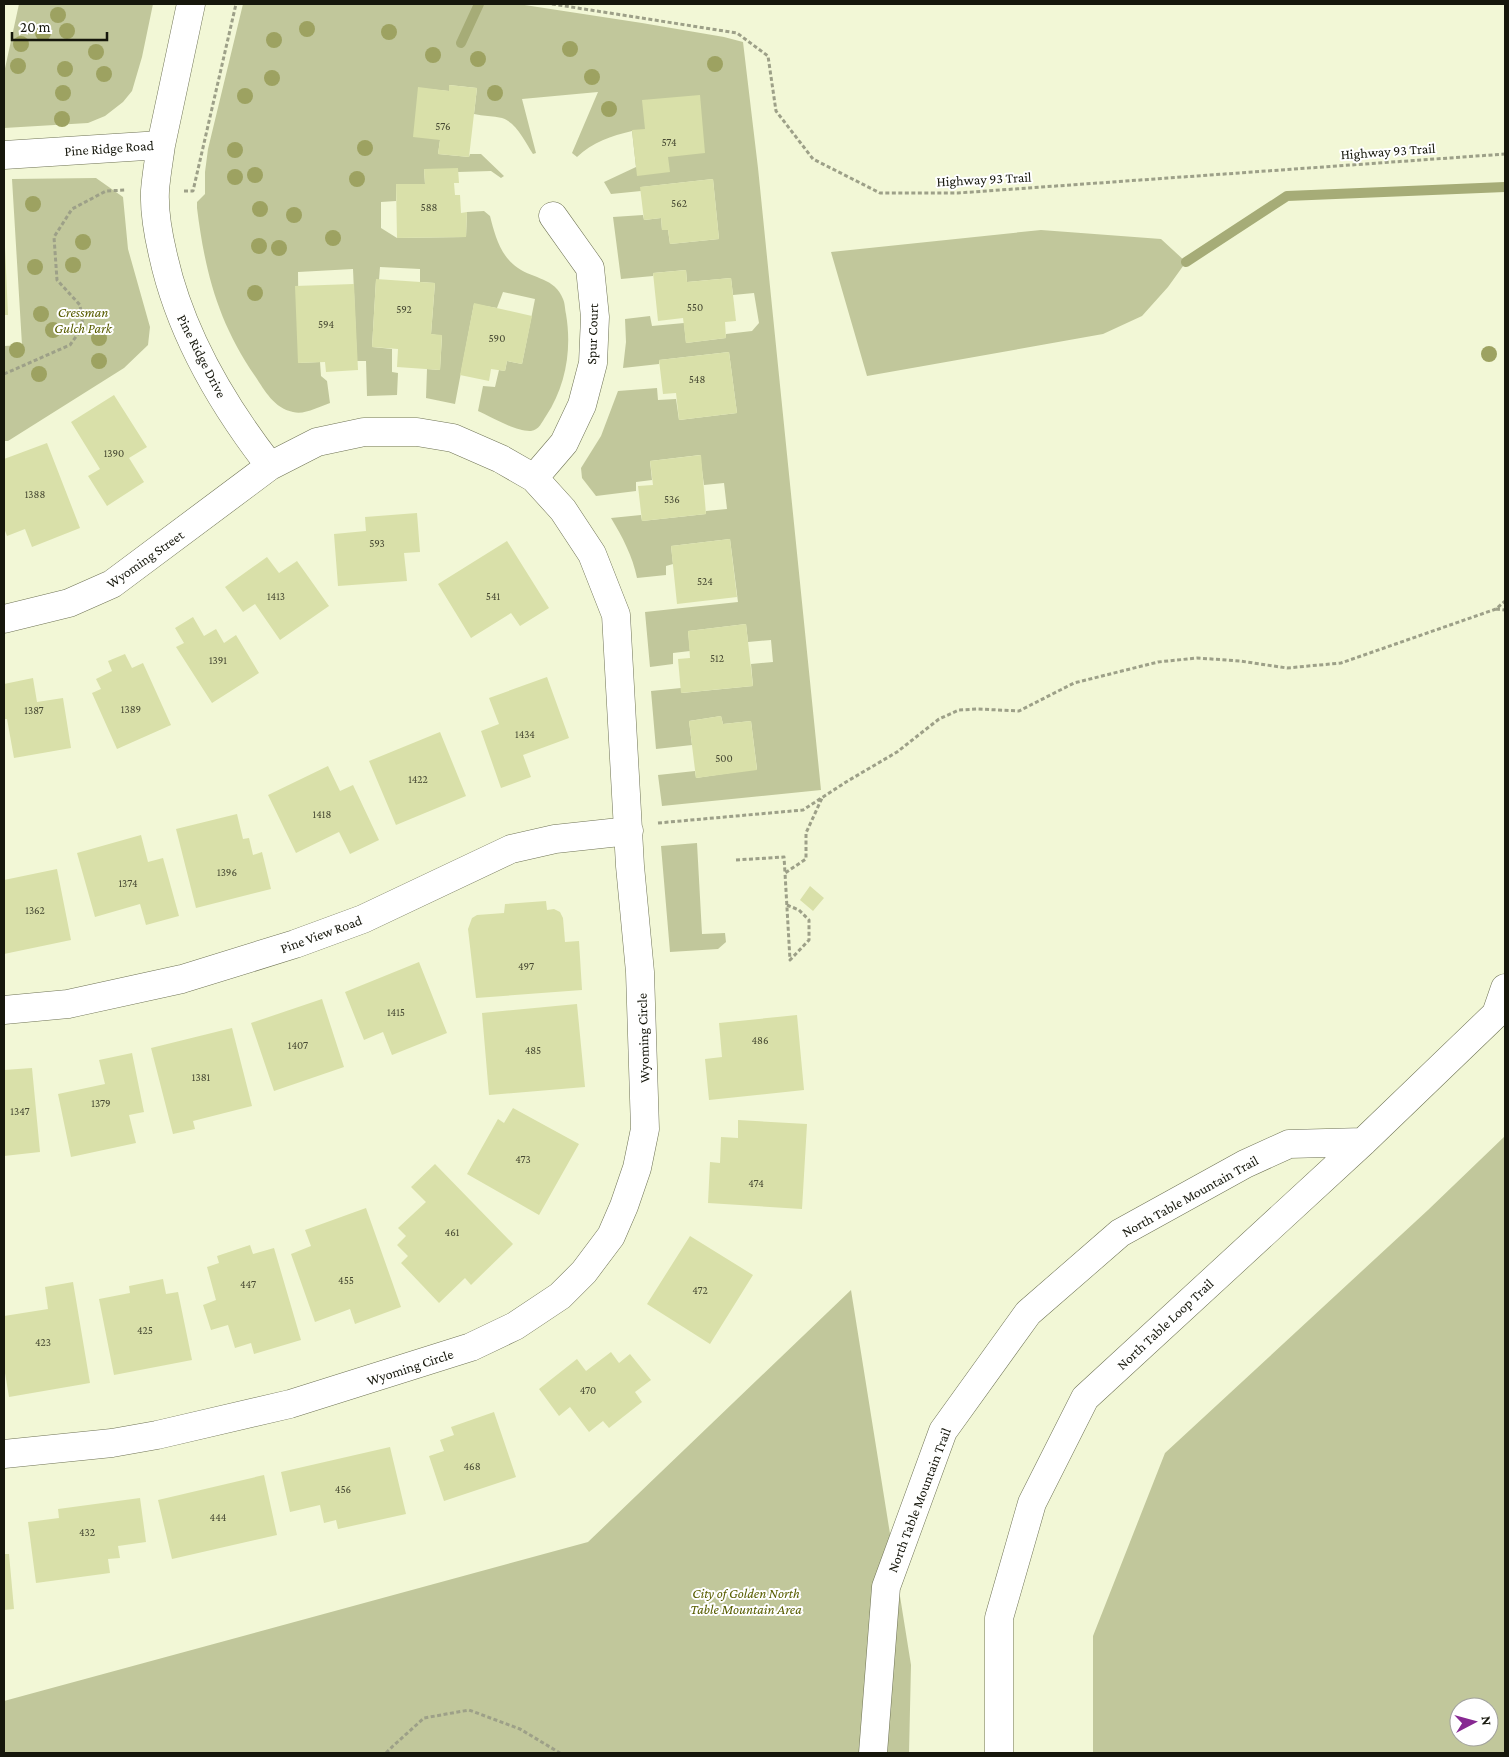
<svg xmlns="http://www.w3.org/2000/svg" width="1509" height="1757" font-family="'Crimson Pro',serif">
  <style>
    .green { fill: #c1c79b; fill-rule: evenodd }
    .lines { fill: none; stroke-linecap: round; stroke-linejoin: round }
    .stream { stroke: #a6ac77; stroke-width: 10 }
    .building { fill: #d9e0a9 }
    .minor-casing { stroke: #6f7355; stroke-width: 29 }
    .path { stroke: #9da088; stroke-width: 3; stroke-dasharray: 4 2.5; stroke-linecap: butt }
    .minor { stroke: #fff; stroke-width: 28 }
    .tree { fill: #9da261 }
    .labels { text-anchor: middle; stroke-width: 4; stroke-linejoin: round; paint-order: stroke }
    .number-label { font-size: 11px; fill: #474933 }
    .street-label { font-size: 14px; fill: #16170c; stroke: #fff }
    .park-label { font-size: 14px; font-style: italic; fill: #585d01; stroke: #fff }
  </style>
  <rect width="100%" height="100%" fill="#f2f7d6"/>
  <!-- green -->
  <path class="green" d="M19,4H153L142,57L132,91L123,102L105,116L88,123L4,128V73Z
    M243,4H518L642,23L724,37L743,42L758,168L821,790L662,806L658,775L695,771L696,778L757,769L751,721L723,724L721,716L689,721L692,745L656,749L651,691L681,688L682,693L753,686L751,664L773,662L771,640L748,642L746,624L688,631L690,651L673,653V664L650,667L645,612L738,602L730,539L671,546L673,564L666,566V575L637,578C633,557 622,536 611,518L641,515L642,521L706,514V511L727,509L724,483L704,485L700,455L650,461L652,480L636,482V491L596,496L582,478L581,468L601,436L618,391L657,388L658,400L676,399L679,420L737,413L729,352L659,360V364L623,368L626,342L625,319L650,316L652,326L684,323L686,343L726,338V334L752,331L759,323L754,293L733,295L731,278L687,282L686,270L653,273V276L621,279L613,217L643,215L644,220L661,218L662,230H668L670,244L719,239L713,179L641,187V191L611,194L604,182L636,167L632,131C611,136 593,142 577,157L572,153L598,92L522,99L536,153L533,154C525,142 517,123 502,118C493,116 483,116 474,114L477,88L449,85V91L418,88L440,140L438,154L469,157L470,154H481L504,176L501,178L491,171L458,172V169H424L425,184H396V201L381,202V228L397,238L466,237L467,212L484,211L490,216C495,235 500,256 518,268C534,279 555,278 563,299C565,303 565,310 566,314C572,349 566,386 546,416C542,422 539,430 531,431C516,432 492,417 478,411L483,386L495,387L499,370L505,371L507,361L522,364L535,299L503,292L497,308L474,304L455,404L426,398L427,369L440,370L442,336L431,334L435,283L420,282V269L380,267L379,280H376L372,347L392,349V372L398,373L397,395L367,396L366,361H357L353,269L298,272L299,363L320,362L321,376L327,381L330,403C318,407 305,415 293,412C274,408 265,391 255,376C218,322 205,272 197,208V202L205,194V172L208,149Z
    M96,178L123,197L128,249L150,327L148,345L124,368L8,441H4V346L22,345L12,179Z
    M1041,230L1161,239L1186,262L1168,287L1142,316L1103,334L867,376L831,252Z
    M697,843L702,934L725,933L726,942L718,949L670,952L661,846Z
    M1505,1136V1753H1093V1636L1165,1453L1428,1210ZM1459,1707H1489V1737H1459Z
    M851,1290L911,1665L909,1753H4V1701L588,1542Z"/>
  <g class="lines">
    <!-- stream -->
    <path class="stream" d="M461,43L479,4
      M1186,262L1287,196L1505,187"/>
  </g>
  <!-- building -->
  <path class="building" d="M449,85L477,88L469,157L438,154L440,140L413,137L418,87L449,91Z
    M700,95L705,153L668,157L670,172L637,176L632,130L645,129L642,100Z
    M458,168L459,183H454L455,195H460L461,213L467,212L466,237L397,238L396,184H425L424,169Z
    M713,179L719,239L670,244L668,230H662L661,218L644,220L640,187Z
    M4,247H5L8,315H4Z
    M686,270L687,282L731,278L736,321L725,322L726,338L686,343L683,318L658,321L653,273Z
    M376,279L435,283L431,334L442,335L440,370L397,367L398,349L372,347Z
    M354,284L358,370L326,372L325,362L298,363L295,286Z
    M474,303L532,316L522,364L507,361L505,371L491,369L489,381L460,375Z
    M729,352L737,413L679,420L676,393L663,394L659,360Z
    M114,395L147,447L129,458L144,482L107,506L88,476L100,469L71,422Z
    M47,443L80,528L32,547L25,529L7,536L4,528V459Z
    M701,455L706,514L642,521L638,486L653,485L650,461Z
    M417,513L420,552L404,553L407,581L338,586L334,534L366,531L365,517Z
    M730,539L737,597L677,604L671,546Z
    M507,541L549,608L520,626L511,613L471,638L438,584Z
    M267,557L279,573L297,561L329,606L280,640L255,604L243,612L225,587Z
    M193,617L204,636L216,629L224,643L236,635L259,673L212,703L176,647L184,643L175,628Z
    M746,624L753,686L681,693L678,659L690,658L688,631Z
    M125,654L132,668L143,663L171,725L117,749L92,693L101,689L96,679L112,671L108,661Z
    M547,677L569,738L523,755L531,777L501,788L481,731L499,724L489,698Z
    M33,678L37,702L63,698L71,748L14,758L7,719H4V684Z
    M721,716L723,724L751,721L757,770L696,778L689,721Z
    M440,732L466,796L396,825L369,761Z
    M328,766L340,791L353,785L379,840L350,854L339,832L296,853L268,795Z
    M237,814L243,839L249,838L253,855L262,852L271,889L196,908L176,829Z
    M141,835L148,862L163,858L179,916L146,925L140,904L95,917L77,853Z
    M57,869L71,940L4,954V880Z
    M810,886L824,898L813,911L800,900Z
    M546,901L547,910L554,909L560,912L563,918L565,942L579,941L582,990L476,998L468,929L472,918L477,915L504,913L505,904Z
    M419,962L447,1033L392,1055L383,1032L364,1040L345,992Z
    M322,999L344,1067L274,1091L251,1023Z
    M577,1004L585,1087L489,1095L482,1013Z
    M797,1015L804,1090L709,1100L705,1059L722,1057L719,1023Z
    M232,1028L252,1106L193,1121L195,1129L173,1134L151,1048Z
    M132,1053L144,1112L129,1115L136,1143L71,1157L58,1094L105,1084L99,1060Z
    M32,1068L40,1152L4,1156V1070Z
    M513,1108L579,1144L539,1215L467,1174L498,1119L504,1123Z
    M738,1120L807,1124L802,1209L708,1203L710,1162L720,1163L721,1137L738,1138Z
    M435,1164L513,1244L471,1285L465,1278L439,1303L401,1263L408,1256L397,1245L406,1236L398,1228L426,1202L411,1187Z
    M366,1208L401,1307L355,1324L350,1309L315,1322L291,1254L311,1246L305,1230Z
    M690,1236L753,1275L710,1344L647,1304Z
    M250,1245L253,1254L274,1248L301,1340L254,1354L251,1343L235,1348L228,1325L211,1330L203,1305L216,1300L207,1267L219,1263L217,1256Z
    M163,1279L166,1294L178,1292L192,1360L114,1375L99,1299L130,1293L129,1286Z
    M73,1282L90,1383L9,1397L4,1367V1316L48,1309L45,1287Z
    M611,1352L619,1363L630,1354L651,1380L635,1392L642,1402L609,1428L603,1421L589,1432L570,1407L559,1416L539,1389L577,1359L586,1371Z
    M494,1412L516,1477L444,1501L429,1456L444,1451L440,1440L454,1435L451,1427Z
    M390,1447L406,1514L338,1529L336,1520L324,1523L320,1505L290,1512L281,1472Z
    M264,1475L277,1535L172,1559L158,1500Z
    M140,1498L146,1542L118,1546L120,1558L108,1559L110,1573L36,1583L28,1522L59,1518L58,1509Z
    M4,1554H9L14,1609L4,1610Z"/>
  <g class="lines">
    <defs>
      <path id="minor" d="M161,145C159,160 156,176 155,191C154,212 158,234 163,255C180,333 221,403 270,466
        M4,155L161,145L191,4
        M534,478L564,443L582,405L593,363L595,317L590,268L553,216
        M4,619L69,603L112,584L270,466L317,442L364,432H417L453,438L501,459L534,478L563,510L592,554L616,615L630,866L640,972L645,1129L637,1168L624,1206L611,1236L584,1272L560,1296L515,1326L471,1347L290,1404L157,1435L112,1443L4,1454
        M4,1010L68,1004L182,979L295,944L363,919L511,849L555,839L629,831
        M873,1753L886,1587L943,1431L1028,1313L1120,1233L1245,1164L1289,1144L1363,1142
        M999,1753V1618L1032,1503L1085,1398L1363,1142L1496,1014L1505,988"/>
    </defs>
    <!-- minor casing -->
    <use href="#minor" class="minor-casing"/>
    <!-- path -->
    <path class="path" d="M552,4L737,33L768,56L776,111L813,159L880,193H958L1505,154
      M184,191H193L236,4
      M4,374L70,345L83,327L80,305L57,280L54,237L72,209L106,191L125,190
      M1496,609L1505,610
      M658,823L803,810L846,782L897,752L939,719L959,710L978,709L1019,711L1074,683L1158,662L1197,658L1240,661L1287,668L1341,663L1496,609L1505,601
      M736,860L784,857L785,873
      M787,905L799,910L809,920V940L790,960L785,873L806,859V833L822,798
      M386,1753L393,1746L424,1718L469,1710L520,1729L560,1753"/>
    <!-- minor -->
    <use href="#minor" class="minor"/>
  </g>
  <!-- trees -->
  <g class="tree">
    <circle cx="58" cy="15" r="8"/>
    <circle cx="307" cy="29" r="8"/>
    <circle cx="67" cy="31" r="8"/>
    <circle cx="389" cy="32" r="8"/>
    <circle cx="43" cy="33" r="8"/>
    <circle cx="274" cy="40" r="8"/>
    <circle cx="21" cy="44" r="8"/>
    <circle cx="570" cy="49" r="8"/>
    <circle cx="96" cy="52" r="8"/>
    <circle cx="433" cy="55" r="8"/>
    <circle cx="478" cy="59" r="8"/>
    <circle cx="715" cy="64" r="8"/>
    <circle cx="18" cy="66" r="8"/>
    <circle cx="65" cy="69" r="8"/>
    <circle cx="104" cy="74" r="8"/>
    <circle cx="592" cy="77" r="8"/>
    <circle cx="272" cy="78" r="8"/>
    <circle cx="63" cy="93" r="8"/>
    <circle cx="495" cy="93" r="8"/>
    <circle cx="245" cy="96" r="8"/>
    <circle cx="609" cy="109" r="8"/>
    <circle cx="62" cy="119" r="8"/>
    <circle cx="365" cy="148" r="8"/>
    <circle cx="235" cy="150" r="8"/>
    <circle cx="255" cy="175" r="8"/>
    <circle cx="235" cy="177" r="8"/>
    <circle cx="357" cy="179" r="8"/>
    <circle cx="33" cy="204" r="8"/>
    <circle cx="260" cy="209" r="8"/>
    <circle cx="294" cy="215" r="8"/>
    <circle cx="333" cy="238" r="8"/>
    <circle cx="83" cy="242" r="8"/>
    <circle cx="259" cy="246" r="8"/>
    <circle cx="279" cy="248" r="8"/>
    <circle cx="73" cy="265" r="8"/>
    <circle cx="35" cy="267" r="8"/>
    <circle cx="255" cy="293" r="8"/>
    <circle cx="41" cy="314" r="8"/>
    <circle cx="53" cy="330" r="8"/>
    <circle cx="99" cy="338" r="8"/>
    <circle cx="17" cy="350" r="8"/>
    <circle cx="1489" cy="354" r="8"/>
    <circle cx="99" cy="361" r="8"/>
    <circle cx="39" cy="374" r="8"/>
  </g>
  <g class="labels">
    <!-- number labels -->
    <g class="number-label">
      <text x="443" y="130">576</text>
      <text x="669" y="146">574</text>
      <text x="679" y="207">562</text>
      <text x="429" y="211">588</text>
      <text x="695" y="311">550</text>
      <text x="404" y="313">592</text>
      <text x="326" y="328">594</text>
      <text x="497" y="342">590</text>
      <text x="697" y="383">548</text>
      <text x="114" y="457">1390</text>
      <text x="35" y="498">1388</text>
      <text x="672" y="503">536</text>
      <text x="377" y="547">593</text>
      <text x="705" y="585">524</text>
      <text x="276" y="600">1413</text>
      <text x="493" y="600">541</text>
      <text x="717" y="662">512</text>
      <text x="218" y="664">1391</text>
      <text x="131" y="713">1389</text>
      <text x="34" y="714">1387</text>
      <text x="525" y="738">1434</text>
      <text x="724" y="762">500</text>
      <text x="418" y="783">1422</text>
      <text x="322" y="818">1418</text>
      <text x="227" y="876">1396</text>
      <text x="128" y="887">1374</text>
      <text x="35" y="914">1362</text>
      <text x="526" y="970">497</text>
      <text x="396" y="1016">1415</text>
      <text x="760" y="1044">486</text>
      <text x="298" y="1049">1407</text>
      <text x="533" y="1054">485</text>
      <text x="201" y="1081">1381</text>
      <text x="101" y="1107">1379</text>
      <text x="20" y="1115">1347</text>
      <text x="523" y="1163">473</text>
      <text x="756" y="1187">474</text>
      <text x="452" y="1236">461</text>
      <text x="346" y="1284">455</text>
      <text x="248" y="1288">447</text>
      <text x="700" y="1294">472</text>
      <text x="145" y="1334">425</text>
      <text x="43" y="1346">423</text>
      <text x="588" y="1394">470</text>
      <text x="472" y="1470">468</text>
      <text x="343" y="1493">456</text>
      <text x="218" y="1521">444</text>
      <text x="87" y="1536">432</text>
    </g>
    <!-- street labels -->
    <g class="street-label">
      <text transform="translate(109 148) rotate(-4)" y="5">Pine Ridge Road</text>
      <text transform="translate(1388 151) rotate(-4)" y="5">Highway 93 Trail</text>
      <text transform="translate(984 179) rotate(-3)" y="5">Highway 93 Trail</text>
      <text transform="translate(592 334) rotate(-88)" y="5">Spur Court</text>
      <text transform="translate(202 356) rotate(63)" y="5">Pine Ridge Drive</text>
      <text transform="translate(145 559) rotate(-35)" y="5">Wyoming Street</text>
      <text transform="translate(321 934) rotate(-20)" y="5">Pine View Road</text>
      <text transform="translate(643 1038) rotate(-92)" y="5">Wyoming Circle</text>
      <text transform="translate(1190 1196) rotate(-29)" y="5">North Table Mountain Trail</text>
      <text transform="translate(1165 1324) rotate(-43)" y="5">North Table Loop Trail</text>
      <text transform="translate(410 1367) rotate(-18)" y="5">Wyoming Circle</text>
      <text transform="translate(919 1500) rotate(-69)" y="5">North Table Mountain Trail</text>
    </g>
    <!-- park labels -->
    <g class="park-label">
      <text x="83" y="317">Cressman<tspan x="83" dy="16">Gulch Park</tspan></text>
      <text x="746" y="1598">City of Golden North<tspan x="746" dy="16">Table Mountain Area</tspan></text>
    </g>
  </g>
  <!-- border -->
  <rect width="1509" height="1757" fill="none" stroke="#16170c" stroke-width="10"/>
  <!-- north arrow -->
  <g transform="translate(1474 1722) rotate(84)"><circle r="24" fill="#ffffff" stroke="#a2a29e"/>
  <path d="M0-4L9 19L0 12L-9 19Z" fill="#872892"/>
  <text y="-8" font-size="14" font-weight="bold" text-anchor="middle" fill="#16170c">N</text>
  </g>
  <!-- scale -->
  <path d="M12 32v8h95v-8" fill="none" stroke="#16170c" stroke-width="2.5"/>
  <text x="20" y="32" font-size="15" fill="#16170c" stroke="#ffffff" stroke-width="4" paint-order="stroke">20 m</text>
</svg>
